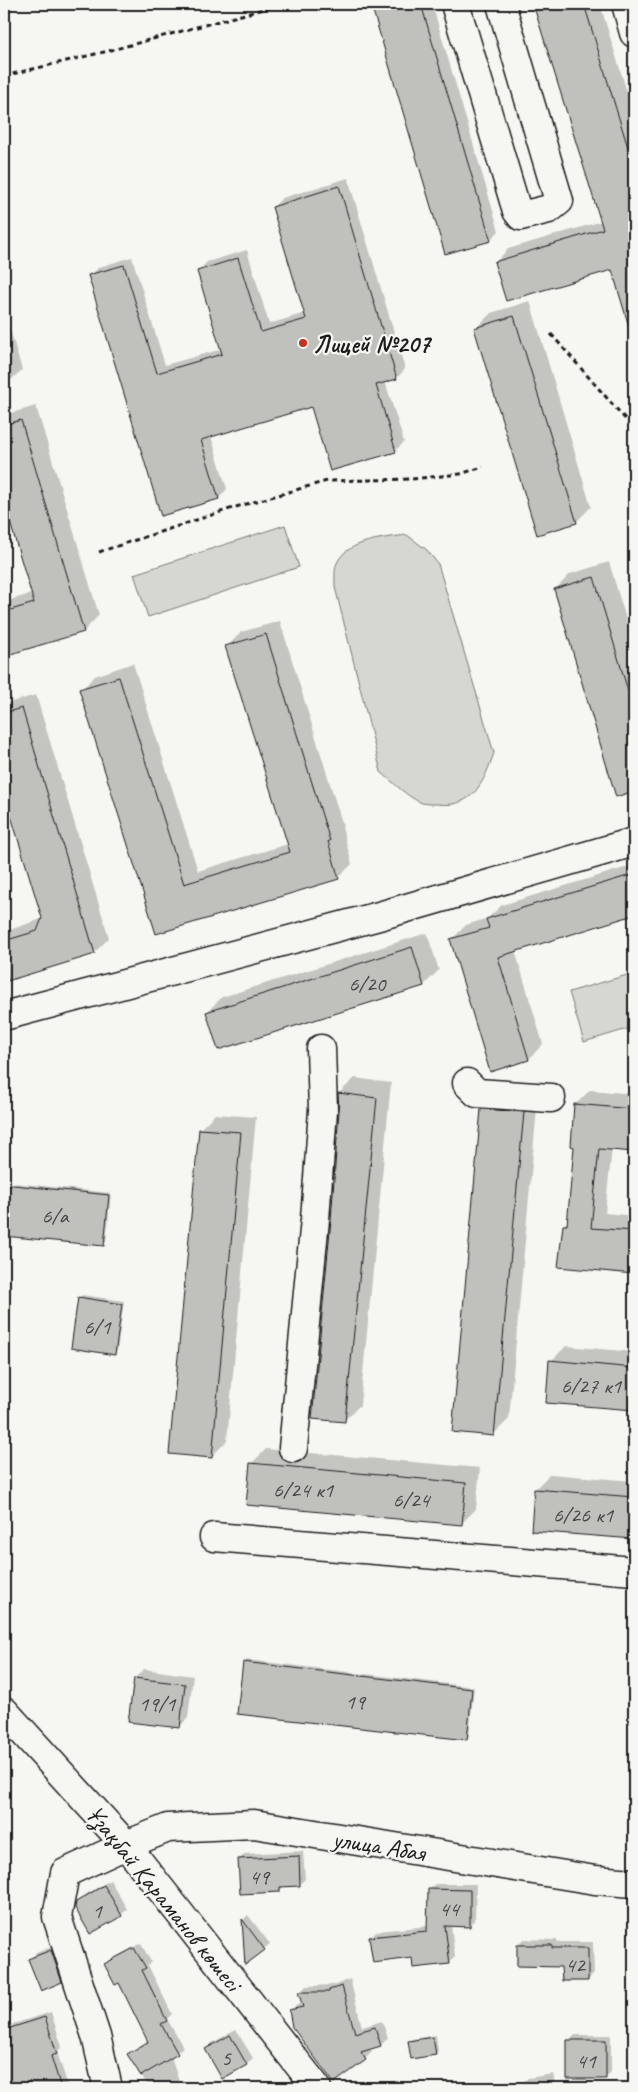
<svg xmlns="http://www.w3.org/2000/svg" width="638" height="2092" font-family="Caveat,sans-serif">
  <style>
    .pitch { fill: #d6d6d2; stroke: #797977 }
    .shadow { fill: #0003 }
    .building { fill: #c0c0bd; stroke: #1c1c1c }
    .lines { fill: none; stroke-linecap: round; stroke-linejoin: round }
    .minor-casing { stroke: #1c1c1c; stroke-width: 31 }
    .path { stroke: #1c1c1c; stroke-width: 3; stroke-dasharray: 5 4; stroke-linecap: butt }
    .minor { stroke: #f6f6f2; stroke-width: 28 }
    .poi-dot { fill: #c8321e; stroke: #f6f6f2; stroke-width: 2 }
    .labels { text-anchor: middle; stroke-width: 4.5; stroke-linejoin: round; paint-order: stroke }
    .number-label { font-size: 22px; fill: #454544 }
    .poi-label { font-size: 25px; font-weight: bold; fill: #1c1c1c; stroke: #f6f6f2; text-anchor: start }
    .street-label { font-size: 25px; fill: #1c1c1c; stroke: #f6f6f2 }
  </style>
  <rect width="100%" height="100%" fill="#f6f6f2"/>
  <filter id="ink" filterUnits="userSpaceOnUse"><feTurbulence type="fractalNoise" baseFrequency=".02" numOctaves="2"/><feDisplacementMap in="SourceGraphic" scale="10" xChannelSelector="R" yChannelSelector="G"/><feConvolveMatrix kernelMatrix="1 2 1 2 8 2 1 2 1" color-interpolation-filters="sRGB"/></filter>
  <g filter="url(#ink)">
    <!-- pitch -->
    <path class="pitch" d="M285,525L299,567L148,617L134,574Z
      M407,535L427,550L438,564L494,753C484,781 474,809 437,804C433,804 426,804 422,803C407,797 393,782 381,772L335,587C335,580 334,569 337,563C347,540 385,538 407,535Z
      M634,973V1027L584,1042L569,992Z"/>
    <!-- shadow -->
    <path class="shadow" d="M373,4H432L499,231L490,240L446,253Z
      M535,4H600L634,115V339L613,268L496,262L508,249L602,221Z
      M348,178L405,369L397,378L385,381L404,442L395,451L311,406L211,436L227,489L219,498L90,276L99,267L132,257L165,365L222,349L198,271L207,262L247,250L269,324L305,313L273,207L282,198Z
      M530,301L591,507L576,522L476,328L491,313Z
      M4,309L22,370L4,386Z
      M36,406L99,615L84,631L4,654V602L33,593L4,498V415Z
      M609,562L634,646V790L617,795L555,590L570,574Z
      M280,621L343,826L342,827L352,864L338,878L157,932L81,690L95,676L133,663L198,871L288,844L227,647L241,632Z
      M36,695L109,938L95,952L4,980V932L44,918L4,788V704Z
      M634,865V914L515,950L543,1044L529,1059L491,1070L451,940L466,925L488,918L502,905Z
      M427,933L439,970L424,985L219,1049L207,1012L222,997Z
      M355,1078L391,1083L360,1405L344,1421L332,1220L340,1111L339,1093Z
      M590,1090L634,1094V1150L612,1148L605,1213L634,1216V1273L560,1266L564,1225L568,1221L576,1145V1104Z
      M498,1094L538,1097L509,1419L494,1434L482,1110Z
      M215,1114L256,1117L227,1441L211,1457L200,1129Z
      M4,1182L111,1193L106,1242L103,1244L4,1234Z
      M82,1295L124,1301L117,1351L114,1353L79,1298Z
      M566,1346L634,1352V1409L547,1402L551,1361Z
      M266,1449L480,1468L476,1509L461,1524L251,1464Z
      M550,1474L634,1481V1538L532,1530L535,1489Z
      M247,1660L474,1687L469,1736L466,1739L244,1663Z
      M144,1669L193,1676L188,1718L179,1727L135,1678Z
      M303,1851L305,1879L300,1884L285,1885L279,1891L239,1860L244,1854Z
      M110,1880L127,1909L121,1915L77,1902L83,1896Z
      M435,1884H476L475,1920L469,1926L451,1925L455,1957L449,1963L413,1957L371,1937L377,1931L429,1926V1890Z
      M248,1915L270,1944L246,1962L243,1920Z
      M524,1939L557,1940V1942H593L594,1974L588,1980L518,1945Z
      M141,1943L151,1962L148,1965L172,2014L167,2019L183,2047L171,2057L181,2088H149L129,2054L148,2040L119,1981L106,1965L112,1959Z
      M57,1945L67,1975L61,1981L30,1959L36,1953Z
      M350,1979L362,2027L382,2021L388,2038L381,2045L370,2048L372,2052L365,2059L290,2011L297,2004L303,2002L299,1993L306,1986L335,1985Z
      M51,2012L62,2047L57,2052L68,2086L66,2088H4V2038L9,2035L8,2030L13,2024Z
      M236,2030L253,2058L247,2064L222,2077L206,2049L212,2043Z
      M436,2035L438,2051L435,2054L409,2042L412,2039Z
      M574,2035H611V2072L605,2078L568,2041Z
      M553,2074L556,2088H523L522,2083L528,2078Z"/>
    <!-- building -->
    <path class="building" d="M371,4H421L491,241L445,254Z
      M533,4H584L610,89L634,167V329L630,330L612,270L506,301L494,262L603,229Z
      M339,186L397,379L376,385L396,452L330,471L311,407L201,440L219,499L161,516L88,275L124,265L157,373L222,354L197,271L238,258L261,332L306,319L272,207Z
      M514,316L577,523L537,535L474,328Z
      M21,420L84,632L4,656V612L34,603L4,502V425Z
      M594,577L634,711V791L616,797L554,589Z
      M266,634L330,841H328L339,879L156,934L79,689L119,677L184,884L290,852L225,646Z
      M22,708L95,954L4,982V941L37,931L42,918L4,793V713Z
      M634,874V915L498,957L529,1060L490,1072L450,939L489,928L486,919Z
      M412,947L424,986L218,1050L206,1012Z
      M338,1093L377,1098L345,1422L312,1419L331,1220L339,1111Z
      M574,1104L634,1109V1152L599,1149L591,1228L634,1231V1274L558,1267L563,1225H567L574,1147L571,1146Z
      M481,1109L524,1112L494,1436L452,1432Z
      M199,1129L241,1132L212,1458L169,1454Z
      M4,1184L109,1195L104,1246L4,1236Z
      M78,1297L122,1304L115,1355L71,1348Z
      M549,1360L634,1368V1410L546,1403Z
      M250,1463L466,1483L462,1525L246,1505Z
      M534,1489L634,1497V1539L531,1531Z
      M243,1662L472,1689L467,1740L237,1714Z
      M134,1678L185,1684L180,1728L128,1722Z
      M299,1856L300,1886L280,1887V1892L240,1894L238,1859Z
      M104,1885L122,1916L90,1934L75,1908L76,1902Z
      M428,1889L470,1890V1927L445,1926L450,1964L413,1968L412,1958L373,1963L369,1937L427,1931Z
      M242,1919L265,1950L245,1965Z
      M517,1945H552V1948H588V1981H562L561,1967L517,1966Z
      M134,1948L146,1968L142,1970L167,2021L161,2024L178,2054L141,2076L127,2054L148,2042L119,1983L115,1985L104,1964Z
      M51,1950L62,1982L41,1991L28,1959Z
      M342,1986L355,2033L375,2027L381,2046L361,2052L366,2060L334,2083L292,2027L289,2010L303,2007L298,1992H329V1990Z
      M45,2017L57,2054L51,2056L61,2088H4V2030Z
      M230,2035L247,2065L222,2079L205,2049Z
      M433,2037L436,2055L411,2059L408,2041Z
      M567,2040H606V2079H567Z"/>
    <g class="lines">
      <defs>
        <path id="minor" d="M455,4L517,211L521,216L549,209L559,201L501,4
          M626,4L634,33
          M4,1016L379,916L634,842
          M467,1083L477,1093L551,1098
          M293,1448L315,1219L323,1110L321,1049
          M214,1537L634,1571
          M4,1711L126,1845L317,2088
          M108,2088L96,2036L57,1917L65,1873L126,1845L168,1828L254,1824L595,1880L634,1883"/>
      </defs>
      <!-- minor casing -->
      <use href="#minor" class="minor-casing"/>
      <!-- path -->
      <path class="path" d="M4,76L108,51L271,7
        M551,334L634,429
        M99,552L236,507L327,481L412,479L460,474L483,467"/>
      <!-- minor -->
      <use href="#minor" class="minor"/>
    </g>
  </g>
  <!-- markers -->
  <circle class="poi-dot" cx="303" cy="343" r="5"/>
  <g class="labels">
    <!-- number labels -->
    <g class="number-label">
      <text x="367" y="991">6/20</text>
      <text x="55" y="1223">6/а</text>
      <text x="97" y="1334">6/1</text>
      <text x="591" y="1393">6/27 к1</text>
      <text x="303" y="1497">6/24 к1</text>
      <text x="411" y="1507">6/24</text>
      <text x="583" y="1522">6/26 к1</text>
      <text x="355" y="1709">19</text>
      <text x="157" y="1711">19/1</text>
      <text x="259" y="1884">49</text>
      <text x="449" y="1916">44</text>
      <text x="97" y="1918">1</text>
      <text x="575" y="1972">42</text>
      <text x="226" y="2065">5</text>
      <text x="586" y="2068">41</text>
    </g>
    <!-- poi labels -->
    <g class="poi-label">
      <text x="313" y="352">Лицей №207</text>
    </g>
    <!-- street labels -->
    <g class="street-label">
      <text transform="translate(379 1845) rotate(9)" y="9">улица Абая</text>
      <text transform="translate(164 1897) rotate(51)" y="9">Ұзақбай Қараманов көшесі</text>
    </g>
  </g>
  <!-- margin -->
  <rect width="638" height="2092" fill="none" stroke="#f6f6f2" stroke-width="20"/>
  <rect x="10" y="10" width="618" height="2072" fill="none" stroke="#1c1c1c" stroke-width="2" filter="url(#ink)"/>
</svg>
